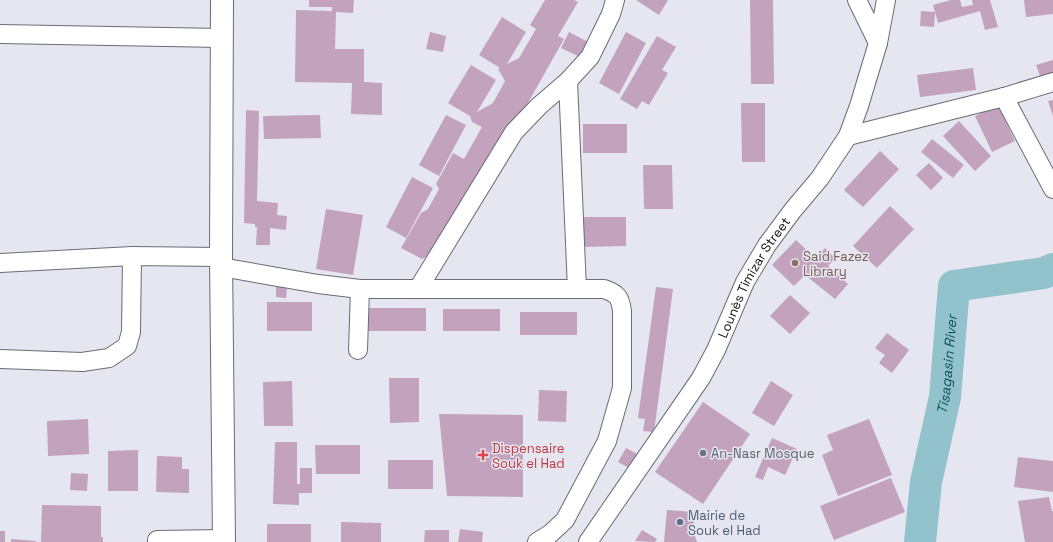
<svg xmlns="http://www.w3.org/2000/svg" width="1053" height="542" font-family="'Space Grotesk',sans-serif">
  <style>
    .lines { fill: none; stroke-linecap: round; stroke-linejoin: round }
    .river { stroke: #92c2cb; stroke-width: 32 }
    .building { fill: #c2a2bd }
    .street-casing { stroke: #6a6b74; stroke-width: 20 }
    .secondary-casing { stroke: #6a6b74; stroke-width: 24 }
    .street { stroke: #fff; stroke-width: 18 }
    .secondary { stroke: #fff; stroke-width: 22 }
    .education-dot { fill: #8d6e63; stroke: #e6e6f0; stroke-width: 1.5 }
    .worship-dot { fill: #6b7280; stroke: #e6e6f0; stroke-width: 1.5 }
    .health-dot { fill: #e0444e; stroke: #e6e6f0; stroke-width: 1.5 }
    .service-dot { fill: #5c6f8a; stroke: #e6e6f0; stroke-width: 1.5 }
    .labels { text-anchor: middle; stroke-width: 3; stroke-linejoin: round; paint-order: stroke }
    .education-label { font-size: 13px; fill: #785e54; stroke: #e6e6f0; text-anchor: start }
    .street-label { font-size: 13px; fill: #101013; stroke: #e6e6f0 }
    .health-label { font-size: 13px; fill: #be3a42; stroke: #e6e6f0; text-anchor: start }
    .worship-label { font-size: 13px; fill: #5b616d; stroke: #e6e6f0; text-anchor: start }
    .service-label { font-size: 13px; fill: #4e5e75; stroke: #e6e6f0; text-anchor: start }
    .water-label { font-size: 14px; font-style: italic; fill: #09515b; stroke: #e6e6f0 }
  </style>
  <rect width="100%" height="100%" fill="#e6e6f0"/>
  <g class="lines">
    <!-- river -->
    <path class="river" id="s1" d="M920,542L926,482L945,397L954,286L1044,273L1053,269"/>
  </g>
  <!-- building -->
  <path class="building" d="M309,0H354L353,13L336,12L335,49H364V82L382,83V115L351,114L352,83L295,82L296,10L332,11V7H309Z
    M545,0H574L578,2L558,36L564,39L481,186L444,247L422,259L401,248L421,213L428,209L439,189L436,184L453,153L464,159L482,127L472,122L470,116L448,103L471,65L496,80L477,112L493,103L505,81L498,69L500,68L479,55L502,17L526,32L507,64L519,58L536,29L530,25Z
    M636,0H668L659,15Z
    M750,0H773L774,84H751Z
    M951,0H960L962,7L973,5L972,0H990L998,27L985,30L980,11L938,23L935,12L934,27L920,26L921,11L935,12L933,5Z
    M1024,0H1053V14L1026,17Z
    M430,32L446,36L443,52L426,49Z
    M569,32L592,44L584,59L561,48Z
    M626,32L646,43L619,94L599,83Z
    M657,36L676,47L662,70L668,73L649,105L642,101L637,109L620,99Z
    M1053,60V75L1041,79L1036,65Z
    M973,68L976,90L920,97L917,75Z
    M1053,100V116L1048,101Z
    M741,103H765V162H742Z
    M998,105L1015,141L992,152L975,116Z
    M246,110L259,111L257,201L278,203L277,215L287,216L286,230L270,228V245H256L257,227H255V224L244,223Z
    M320,115L321,138L264,139L263,116Z
    M446,115L466,125L439,176L419,165Z
    M959,121L991,156L975,171L943,136Z
    M583,124H627V153H583Z
    M932,139L964,165L953,178L921,152Z
    M880,151L899,169L863,207L844,190Z
    M929,163L943,178L931,190L916,175Z
    M643,165H672L673,209H644Z
    M412,177L433,188L406,238L386,227Z
    M890,206L914,229L877,268L853,246Z
    M326,209L363,215L353,275L316,269Z
    M582,217H626V246L582,247Z
    M796,240L816,259L825,248L835,258L828,266L848,284L835,299L805,275L794,286L772,265Z
    M276,287H287L286,298L276,297Z
    M656,287L673,289L654,432L643,431L645,419L638,418Z
    M790,295L810,313L790,334L770,316Z
    M267,302H312V331H267Z
    M368,308H426V331H368Z
    M443,309H500V331H443Z
    M520,312H577V335H520Z
    M887,333L909,350L892,373L879,363L885,355L875,348Z
    M389,378H419V422L390,423Z
    M292,381L293,426H264L263,382Z
    M771,381L793,395L774,426L752,413Z
    M539,390L567,391L566,422L538,421Z
    M703,402L750,434L703,504L655,472Z
    M439,414L523,415V497L447,496Z
    M88,419L89,454L48,456L47,421Z
    M869,419L892,475L838,496L822,455L833,450L827,435Z
    M772,438L797,449L785,475L768,467L763,480L755,477Z
    M275,442H297V484H300V468H312V493H299V505L273,504Z
    M315,445H360V474H316Z
    M626,448L639,455L631,469L618,462Z
    M138,450V491H108V451Z
    M157,456L182,457V469H189V493L156,492Z
    M1018,457L1053,461V492L1014,487Z
    M388,460H433V489H388Z
    M71,473L88,474L87,491L70,490Z
    M891,478L905,512L834,540L820,506Z
    M1049,497L1052,511H1053V542H1025L1018,501Z
    M42,505L101,506V537H103V542H41Z
    M667,510L695,512L693,531L697,542H664Z
    M341,522L381,523V542H341Z
    M267,524H311V542H267Z
    M460,529L483,532L482,542H458Z
    M425,530H449V542H424Z
    M642,530L657,539L655,542L635,541Z
    M0,531H5V542H0Z
    M11,539L36,541V542H11Z"/>
  <g class="lines">
    <defs>
      <g id="street">
        <path d="M857,0L878,43"/>
        <path d="M0,34L222,38"/>
        <path d="M568,81L577,289"/>
        <path d="M1004,97L1053,189"/>
        <path d="M848,136L1004,97L1053,82"/>
        <path d="M0,263L132,256L221,257"/>
        <path d="M221,267L318,284L360,289H604C618,294 620,297 622,311V388L607,441L565,520L550,534L537,542"/>
        <path d="M418,289L514,132L539,106L568,81L590,57L611,14L615,0"/>
        <path d="M358,350L360,289"/>
        <path d="M0,359L82,362L109,358L127,346L131,332L132,256"/>
        <path d="M157,540L224,539"/>
        <path id="s2" d="M588,542L701,378L716,350L745,282L767,245L793,210L820,178L848,136L859,106L878,43L886,0"/>
      </g>
      <path id="secondary" d="M222,0L221,257L224,542"/>
    </defs>
    <!-- street casing -->
    <use href="#street" class="street-casing"/>
    <!-- secondary casing -->
    <use href="#secondary" class="secondary-casing"/>
    <!-- street -->
    <use href="#street" class="street"/>
    <!-- secondary -->
    <use href="#secondary" class="secondary"/>
  </g>
  <!-- markers -->
  <circle class="education-dot" cx="795" cy="263" r="4"/>
  <circle class="worship-dot" cx="703" cy="453" r="4"/>
  <path class="health-dot" d="M481 449h4v4h4v4h-4v4h-4v-4h-4v-4h4z"/>
  <circle class="service-dot" cx="680" cy="522" r="4"/>
  <g class="labels">
    <!-- education labels -->
    <g class="education-label">
      <text x="803" y="261">Said Fazez<tspan x="803" dy="15">Library</tspan></text>
    </g>
    <!-- street labels -->
    <g class="street-label">
      <text dy="5" stroke="none"><textPath href="#s2" startOffset="313">Lounès Timizar Street</textPath></text>
    </g>
    <!-- health labels -->
    <g class="health-label">
      <text x="492" y="453">Dispensaire<tspan x="492" dy="15">Souk el Had</tspan></text>
    </g>
    <!-- worship labels -->
    <g class="worship-label">
      <text x="711" y="458">An-Nasr Mosque</text>
    </g>
    <!-- service labels -->
    <g class="service-label">
      <text x="688" y="520">Mairie de<tspan x="688" dy="15">Souk el Had</tspan></text>
    </g>
    <!-- water labels -->
    <g class="water-label">
      <text dy="5" stroke="none"><textPath href="#s1" startOffset="180">Tisagasin River</textPath></text>
    </g>
  </g>
</svg>
